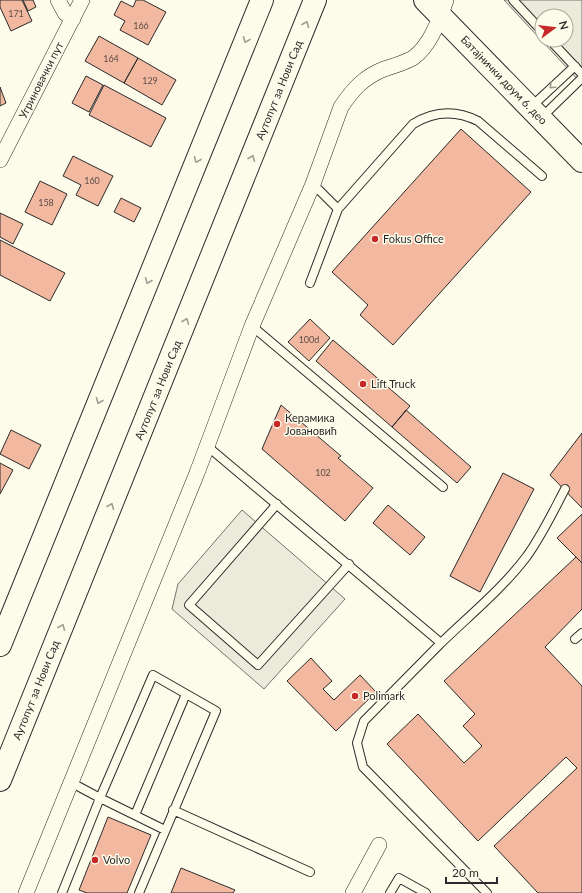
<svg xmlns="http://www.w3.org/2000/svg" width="582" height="893" font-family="Lato,sans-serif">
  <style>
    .parking { fill: #eceadb; stroke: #74746e; fill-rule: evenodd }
    .building { fill: #f2b8a0; stroke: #2b2b2b }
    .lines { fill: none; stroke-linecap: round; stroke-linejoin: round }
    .lane-casing { stroke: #2b2b2b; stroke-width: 10 }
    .street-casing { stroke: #2b2b2b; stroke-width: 16 }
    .secondary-casing { stroke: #2b2b2b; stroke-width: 24 }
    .primary-casing { stroke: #2b2b2b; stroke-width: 24 }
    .lane { stroke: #fdfbea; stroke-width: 8 }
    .street { stroke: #fdfbea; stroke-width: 15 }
    .secondary { stroke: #fdfbea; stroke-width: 22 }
    .primary { stroke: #fdfbea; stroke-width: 22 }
    .oneway { stroke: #9e9d94 }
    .poi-dot { fill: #c62828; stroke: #fdfbea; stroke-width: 1.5 }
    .labels { text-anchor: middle; stroke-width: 3; stroke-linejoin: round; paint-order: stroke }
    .number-label { font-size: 9px; fill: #5d4e48 }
    .street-label { font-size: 11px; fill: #2b2b2b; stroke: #fdfbea }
    .poi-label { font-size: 11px; fill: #2b2b2b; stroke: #fdfbea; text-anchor: start }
  </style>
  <rect width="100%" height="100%" fill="#fdfbea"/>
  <!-- parking -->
  <path class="parking" d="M504,0H582V84ZM542,16H566V40H542Z
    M242,510L345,599L264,689L172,609L178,584Z"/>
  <!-- building -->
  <path class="building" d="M0,0H22L32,21L11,31L0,7Z
    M23,0H33L36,7L28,11Z
    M136,0H143L166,12L148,45L120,30L125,21L114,15L121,1L133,7Z
    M99,36L138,58L124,83L85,61Z
    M138,58L176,80L162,105L124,83Z
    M86,76L103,85L89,112L72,103Z
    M104,85L166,118L151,147L89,115Z
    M0,87L6,103L0,106Z
    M461,129L531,192L393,345L360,315L368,305L332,272Z
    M73,156L113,176L98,206L76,195L81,185L63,176Z
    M40,181L67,194L52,225L25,212Z
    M121,198L141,208L134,222L114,212Z
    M0,213L23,224L13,244L0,237Z
    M0,240L65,273L50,301L0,275Z
    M310,319L330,338L309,361L288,342Z
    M333,340L410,406L392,427L316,361Z
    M281,405L341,456L338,458L373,488L345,521L262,449Z
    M406,410L471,467L457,483L392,427Z
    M11,430L41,445L29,469L0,454Z
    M582,433V508L550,475Z
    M0,463L13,470L0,494Z
    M503,473L534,489L480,592L450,576Z
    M388,505L425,537L410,555L373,523Z
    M582,514V563L557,538Z
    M576,557L582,563V609L545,647L582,686V893H538L494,846L577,768L566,757L478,841L387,744L418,714L464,763L482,746L463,726L475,714L444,681Z
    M311,658L332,681L323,689L334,700L360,675L376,692L336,731L287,681Z
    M108,817L151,835L127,893H87L79,890Z
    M181,868L235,890L233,893H171Z"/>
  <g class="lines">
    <defs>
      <path id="lane" d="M513,0L542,31
        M550,40L582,74
        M531,107L575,66
        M542,117L582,78
        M313,184L338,209
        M310,283L338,209L413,124C434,111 456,110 478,121L542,176
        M252,326L443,487
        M207,446L441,643C470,615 503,588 527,556C542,535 553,512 565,489
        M277,504L189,605L258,665L349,564
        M575,639L582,633
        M441,643L364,721L357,743L363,767L487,893
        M173,810L310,872
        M135,815L186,694
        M62,893L100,798L72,783
        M139,893L216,711L153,675L100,798L165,830
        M390,893L399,878L426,893"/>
      <path id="street" d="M58,0L65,13L73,19
        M0,160L82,0
        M26,893L197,473L252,326L313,184L341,107C353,89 364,77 384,69C394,66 404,63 413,58C431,45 439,20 446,0
        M353,893L379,845"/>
      <path id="secondary" d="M425,0L582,161"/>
      <path id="primary" d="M0,645L262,0
        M0,780L315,0"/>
    </defs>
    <!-- lane casing -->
    <use href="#lane" class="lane-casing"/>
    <!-- street casing -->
    <use href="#street" class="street-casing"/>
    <!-- secondary casing -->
    <use href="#secondary" class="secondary-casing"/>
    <!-- primary casing -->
    <use href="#primary" class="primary-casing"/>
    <!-- lane -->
    <use href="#lane" class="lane"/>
    <!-- street -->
    <use href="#street" class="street"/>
    <!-- secondary -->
    <use href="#secondary" class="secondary"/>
    <!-- primary -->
    <use href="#primary" class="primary"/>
  </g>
  <!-- one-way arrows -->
  <defs><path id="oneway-chevron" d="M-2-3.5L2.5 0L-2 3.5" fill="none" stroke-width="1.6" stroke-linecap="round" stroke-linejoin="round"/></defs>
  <g class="oneway">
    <use href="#oneway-chevron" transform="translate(306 24) rotate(-68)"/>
    <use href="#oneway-chevron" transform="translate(246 40) rotate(112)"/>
    <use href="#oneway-chevron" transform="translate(552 86) rotate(138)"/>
    <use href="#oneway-chevron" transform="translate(252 158) rotate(-68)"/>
    <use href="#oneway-chevron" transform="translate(197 160) rotate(112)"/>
    <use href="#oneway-chevron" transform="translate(148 281) rotate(112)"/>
    <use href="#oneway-chevron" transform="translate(186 321) rotate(-68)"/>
    <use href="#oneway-chevron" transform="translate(99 401) rotate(112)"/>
    <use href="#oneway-chevron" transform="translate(111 506) rotate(-68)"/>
    <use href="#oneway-chevron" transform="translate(62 627) rotate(-68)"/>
  </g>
  <!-- markers -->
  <g class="poi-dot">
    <circle cx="375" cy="239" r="4"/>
    <circle cx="363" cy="384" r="4"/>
    <circle cx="277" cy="424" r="4"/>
    <circle cx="355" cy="696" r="4"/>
    <circle cx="95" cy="860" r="4"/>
  </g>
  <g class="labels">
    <!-- number labels -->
    <g class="number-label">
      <text x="16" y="17">171</text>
      <text x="141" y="29">166</text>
      <text x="111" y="62">164</text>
      <text x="150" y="84">129</text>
      <text x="92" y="184">160</text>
      <text x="46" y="206">158</text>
      <text x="309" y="343">100d</text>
      <text x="323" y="476">102</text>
    </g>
    <!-- street labels -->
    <g class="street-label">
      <text transform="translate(41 80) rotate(-63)" y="4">Угриновачки пут</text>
      <text transform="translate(504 80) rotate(46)" y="4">Батајнички друм 6. део</text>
      <text transform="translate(279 90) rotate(-68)" y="4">Аутопут за Нови Сад</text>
      <text transform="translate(158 390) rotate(-68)" y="4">Аутопут за Нови Сад</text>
      <text transform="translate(36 690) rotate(-68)" y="4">Аутопут за Нови Сад</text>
    </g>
    <!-- poi labels -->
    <g class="poi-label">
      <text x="383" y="243">Fokus Office</text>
      <text x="371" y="388">Lift Truck</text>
      <text x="285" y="422">Керамика<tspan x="285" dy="13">Јовановић</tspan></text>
      <text x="363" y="700">Polimark</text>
      <text x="103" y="864">Volvo</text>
    </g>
  </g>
  <!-- north arrow -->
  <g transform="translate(554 28) rotate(75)"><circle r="19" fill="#fdfbea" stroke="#a9a89e"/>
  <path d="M0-3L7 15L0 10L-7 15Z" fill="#c62828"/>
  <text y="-6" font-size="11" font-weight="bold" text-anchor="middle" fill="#2b2b2b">N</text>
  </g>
  <!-- scale -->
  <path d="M446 877v6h51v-6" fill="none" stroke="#2b2b2b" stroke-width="2"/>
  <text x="452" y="877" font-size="12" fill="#2b2b2b" stroke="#fdfbea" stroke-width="3" paint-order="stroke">20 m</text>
</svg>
